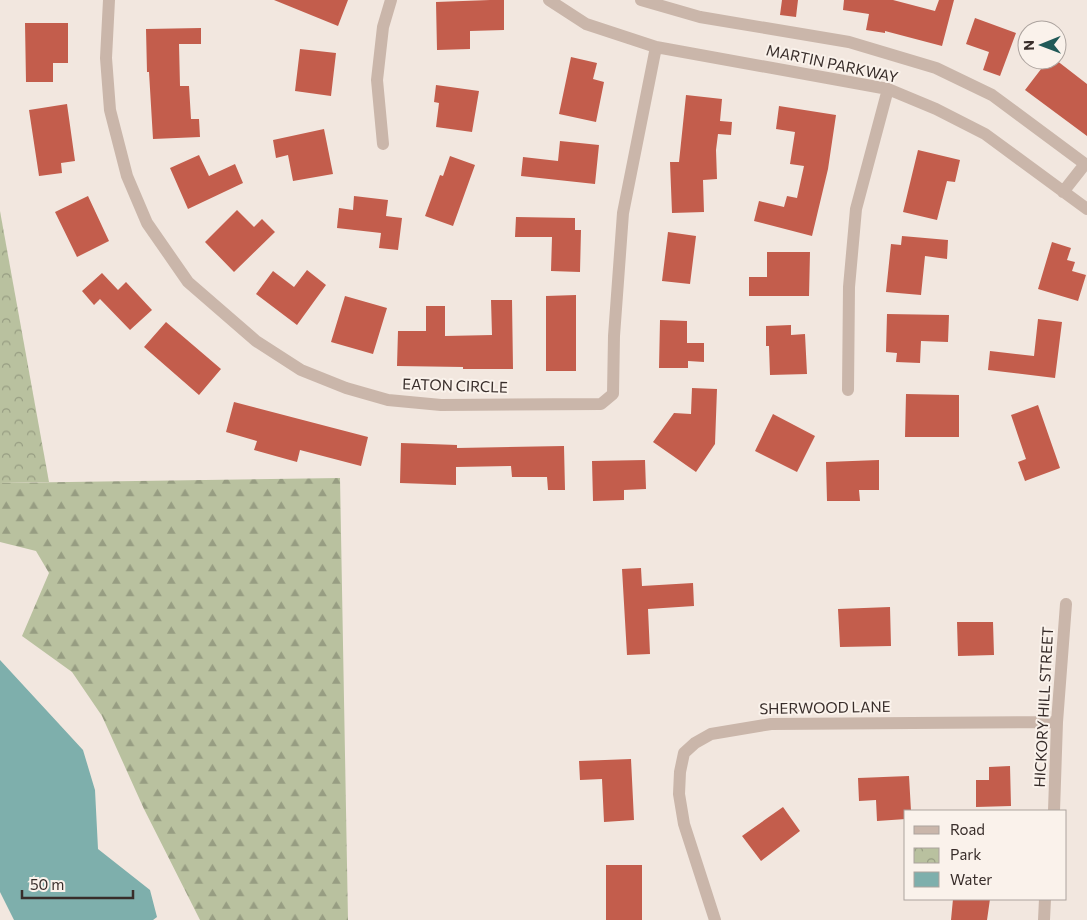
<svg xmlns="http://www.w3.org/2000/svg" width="1087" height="920" font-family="Commissioner,sans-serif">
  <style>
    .forest { fill: url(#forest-firs) }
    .park { fill: url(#park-crowns) }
    .water { fill: #7eafac }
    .building { fill: #c35d4c }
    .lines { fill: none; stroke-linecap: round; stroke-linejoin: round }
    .minor { stroke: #cab6aa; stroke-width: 12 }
    .labels { text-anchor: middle; stroke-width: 4; stroke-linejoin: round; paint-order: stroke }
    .street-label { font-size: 15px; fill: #382d2a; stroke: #faf2eb }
  </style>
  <defs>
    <pattern id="forest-firs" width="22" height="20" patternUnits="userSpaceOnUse" patternTransform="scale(1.25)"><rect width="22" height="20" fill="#b9c19f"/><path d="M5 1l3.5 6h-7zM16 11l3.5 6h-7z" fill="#979d82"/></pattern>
    <pattern id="park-crowns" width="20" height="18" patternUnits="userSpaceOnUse" patternTransform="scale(1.25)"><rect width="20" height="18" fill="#b9c19f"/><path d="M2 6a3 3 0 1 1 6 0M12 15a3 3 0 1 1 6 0" fill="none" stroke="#979d82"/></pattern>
  </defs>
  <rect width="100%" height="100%" fill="#f2e7df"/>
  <!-- forest -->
  <path class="forest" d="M340,478L348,920H200L144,809L102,716L72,672L22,636L49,573L36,551L0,542V483Z"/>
  <!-- park -->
  <path class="park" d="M0,211L49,482L0,483Z"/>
  <!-- water -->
  <path class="water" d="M0,660L83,750L95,790L98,849L150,890L157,917L153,920H14L0,892Z"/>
  <!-- building -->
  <path class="building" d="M274,0H348L338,26Z
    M490,0H504V30L470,31V49L437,50L436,2Z
    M782,0H798L796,17L780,15Z
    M844,0H893L935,11L939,0H954L942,46L885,31V33L866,30L869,14L843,10Z
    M975,18L1016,33L1000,76L983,70L989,52L966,44Z
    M25,23H68V63H53V82H26Z
    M201,28V44H179L180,86H189L191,119H199L200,137L153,139L149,72H147L146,29Z
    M300,49L336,53L331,96L295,91Z
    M571,57L597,63L593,79L604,82L596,122L559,114Z
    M1048,60H1056L1087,84V136L1025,90Z
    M436,85L479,91L472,132L436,127L439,103L434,102Z
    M686,95L722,99L720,121L732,122L731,135L718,134L716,150L717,179L703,180L704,212L672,213L670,162H679Z
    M67,104L75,161L61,163L62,173L39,176L29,110Z
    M779,106L836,115L828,169L812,236L754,221L759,201L784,207L787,196L797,198L804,166L790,164L795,132L776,129Z
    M324,129L333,174L293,181L288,155L276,158L273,140Z
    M560,141L599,145L595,184L521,176L523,157L558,161Z
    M918,150L960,160L955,182L947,181L937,220L903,212Z
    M199,155L209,176L235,164L243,183L188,209L170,168Z
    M450,156L475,165L453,226L425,216L440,175L443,176Z
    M88,196L109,241L77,257L55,212Z
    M354,196L388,200L386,216L402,218L398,250L379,248L381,233L337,228L339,208L353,210Z
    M237,210L254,227L262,219L275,232L234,272L205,242Z
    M516,217L575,218V230H581L580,272L551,271L552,237H515Z
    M668,232L696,236L690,284L662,281Z
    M902,236L948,240L947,259L925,256L921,295L886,292L891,244L901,245Z
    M1052,242L1071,248L1067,260L1075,262L1072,271L1086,275L1078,301L1038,289Z
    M767,252H810L809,296H749V277H767Z
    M307,270L326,285L297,325L256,294L273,271L294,287Z
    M102,273L118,290L126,282L152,310L130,330L100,299L94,305L82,291Z
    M576,295V371H546V296Z
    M345,296L387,308L373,354L331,342Z
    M491,300H512L513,369H463V367L397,366L398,331H426V306H445V336L492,335Z
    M887,314L949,315L948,342L921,341L920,363L896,362L897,353L886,352Z
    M1038,319L1062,322L1055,378L988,370L990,351L1034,356Z
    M660,320L687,321V343H704V362L688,361V368H659Z
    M166,322L221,369L199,395L144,347Z
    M791,325V335L805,334L807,374L770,375L769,346H766V326Z
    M692,388L717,389L715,444L696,472L653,442L674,413L691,414Z
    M906,394L959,395V437H905Z
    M234,402L368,437L361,466L300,450L297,462L254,450L257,441L226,432Z
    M1038,405L1060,468L1025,481L1018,462L1026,459L1011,415Z
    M773,414L815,436L797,472L755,451Z
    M401,443L457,445V448L564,446L565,490H548L547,477H512L511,466L456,467V485L400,483Z
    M645,460L646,489L624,490V500L593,501L592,461Z
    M879,460V490H859L860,501H827L826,462Z
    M641,568L642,586L693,583L694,606L648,609L650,654L627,655L622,569Z
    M890,607L891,646L840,647L838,609Z
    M957,622H993L994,655L958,656Z
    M631,759L634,820L604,822L602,779L580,780L579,761Z
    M1010,766L1011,806L976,807V780H989V767Z
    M909,776L911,811H906V819L877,821L876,800L859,801L858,778Z
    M783,807L800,831L761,861L742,836Z
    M606,865H642V920H606Z
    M953,899H990L987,920H951Z"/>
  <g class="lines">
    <!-- minor -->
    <path class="minor" d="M109,0L106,58L110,110L127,176L147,223L188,282L256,341L301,370L346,388L388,400L441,405L601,404L613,394L614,336L623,213L656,47
      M549,0L586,24L656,47L888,89L936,109L985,134L1087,209
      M641,0L700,17L849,42L936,68L992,95L1085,164L1063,192
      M383,144L377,80L383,27L391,0
      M848,390L849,287L856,209L888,89
      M1054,811L1057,722L1066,604
      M715,920L684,824L679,794L680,772L684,753L695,743L711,734L771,724L1057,722
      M1044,920L1045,899"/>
  </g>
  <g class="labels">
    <!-- street labels -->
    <g class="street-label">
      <text transform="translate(832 64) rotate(12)" y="5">MARTIN PARKWAY</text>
      <text transform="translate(455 386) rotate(2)" y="5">EATON CIRCLE</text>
      <text transform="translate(1044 707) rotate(-87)" y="5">HICKORY HILL STREET</text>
      <text transform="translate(825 708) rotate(-1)" y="5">SHERWOOD LANE</text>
    </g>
  </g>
  <!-- legend -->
  <rect x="904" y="810" width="162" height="90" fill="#faf2eb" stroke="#aca39e"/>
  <rect x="914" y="826" width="25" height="8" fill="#cab6aa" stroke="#aca39e"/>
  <text x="950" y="835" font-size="15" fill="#382d2a">Road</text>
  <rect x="914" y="848" width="25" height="15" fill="url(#park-crowns)" stroke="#aca39e"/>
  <text x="950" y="860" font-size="15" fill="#382d2a">Park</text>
  <rect x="914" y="872" width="25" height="15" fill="#7eafac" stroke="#aca39e"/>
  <text x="950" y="885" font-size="15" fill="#382d2a">Water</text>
  <!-- north arrow -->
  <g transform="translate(1042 45) rotate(269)"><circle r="24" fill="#faf2eb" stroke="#aca39e"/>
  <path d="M0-4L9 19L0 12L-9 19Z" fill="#205957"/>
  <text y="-8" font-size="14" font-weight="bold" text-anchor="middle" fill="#382d2a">N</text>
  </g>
  <!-- scale -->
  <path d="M22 890v8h111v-8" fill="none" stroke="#382d2a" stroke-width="2.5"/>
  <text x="30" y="890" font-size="15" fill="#382d2a" stroke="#faf2eb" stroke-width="4" paint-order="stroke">50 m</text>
</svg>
